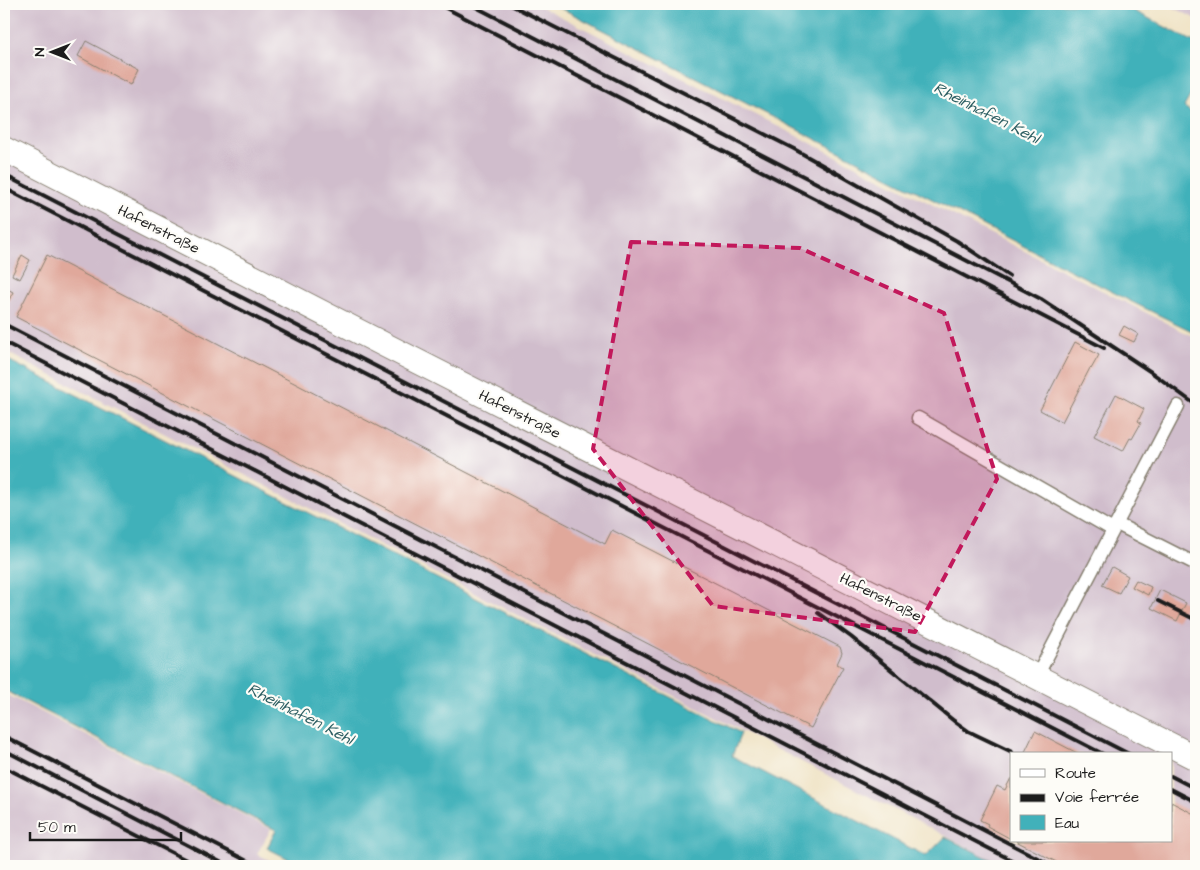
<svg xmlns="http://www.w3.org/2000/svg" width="1200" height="870" font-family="'Architects Daughter',sans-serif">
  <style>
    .industrial { fill: #d0bdcc; fill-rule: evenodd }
    .water { fill: #41b1ba; stroke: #2e666b }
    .building { fill: #e0a89b }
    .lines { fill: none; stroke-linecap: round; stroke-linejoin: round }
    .service-casing { stroke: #867f70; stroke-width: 15 }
    .minor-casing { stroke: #867f70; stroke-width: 26 }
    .service { stroke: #fff; stroke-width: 12 }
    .minor { stroke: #fff; stroke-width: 24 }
    .rail { stroke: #1c1c1c; stroke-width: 4 }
    .marked { fill: #c2185b; fill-opacity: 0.2; stroke: #c2185b; stroke-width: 4; stroke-dasharray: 10 6; stroke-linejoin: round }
    .labels { text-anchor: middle; stroke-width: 4.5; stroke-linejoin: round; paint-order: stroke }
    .street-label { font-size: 15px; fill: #1c1c1c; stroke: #fdfcf7 }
    .water-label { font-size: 16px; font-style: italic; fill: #2d5f63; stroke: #fdfcf7 }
  </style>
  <rect width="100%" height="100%" fill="#fdfcf7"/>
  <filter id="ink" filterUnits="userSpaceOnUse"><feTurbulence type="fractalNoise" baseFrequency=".02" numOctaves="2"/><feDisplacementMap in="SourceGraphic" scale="10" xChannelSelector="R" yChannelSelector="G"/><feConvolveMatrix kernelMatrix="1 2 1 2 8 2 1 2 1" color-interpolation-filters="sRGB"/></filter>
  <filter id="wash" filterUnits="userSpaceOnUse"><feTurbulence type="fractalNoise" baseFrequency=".0096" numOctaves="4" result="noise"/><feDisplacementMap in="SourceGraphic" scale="20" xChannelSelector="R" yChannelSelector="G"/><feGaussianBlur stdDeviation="1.12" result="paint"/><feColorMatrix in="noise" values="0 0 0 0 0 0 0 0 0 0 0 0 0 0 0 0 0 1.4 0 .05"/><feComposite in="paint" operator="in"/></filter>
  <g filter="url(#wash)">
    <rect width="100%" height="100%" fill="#efe2c3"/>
    <!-- industrial -->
    <path class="industrial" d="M4,4H536L1196,338V866H1004L4,351ZM1011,754H1171V841H1011Z
      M1167,4H1196V19Z
      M4,693L271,829L257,854L282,866H4Z"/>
    <!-- water -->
    <path class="water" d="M553,4H1121L1196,43V86L1184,107L1196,115V333L1132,302Z
      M4,358L741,733L732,756L926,856L945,837L1004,866H303L267,848L276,830L4,690Z"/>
    <g id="blocks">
      <!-- building -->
      <path class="building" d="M86,41L139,69L131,85L78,56Z
        M22,255L30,260L20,279L12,275Z
        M47,255L605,544L612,530L840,647L842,653L837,664L843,667L811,728L16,317Z
        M4,287L13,292L4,310Z
        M1124,326L1138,334L1134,342L1119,335Z
        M1075,342L1099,355L1091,369L1090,368L1062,422L1040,410Z
        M1116,394L1144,409L1138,421L1141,423L1132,439L1130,438L1123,451L1094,436Z
        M1112,567L1128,576L1119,593L1102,585Z
        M1136,580L1151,587L1148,595L1132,587Z
        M1160,590L1186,603L1177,621L1151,608Z
        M1035,731L1079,754H1024Z
        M1011,778V839L987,826L988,824L980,820L997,786L1005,790Z
        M1171,802L1196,815V866H1064L1016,841H1171Z"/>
    </g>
  </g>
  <g filter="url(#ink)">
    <use href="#blocks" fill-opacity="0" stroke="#867f70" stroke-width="1"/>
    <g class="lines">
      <defs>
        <path id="service" d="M918,418L1113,530
          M1117,524L1196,564
          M1037,676L1178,406"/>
        <path id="minor" d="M4,149L383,344L1196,758"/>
      </defs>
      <!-- service casing -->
      <use href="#service" class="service-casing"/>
      <!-- minor casing -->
      <use href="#minor" class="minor-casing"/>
      <!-- service -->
      <use href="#service" class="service"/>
      <!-- minor -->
      <use href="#minor" class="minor"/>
      <!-- rail -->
      <path class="rail" d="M438,4L1104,348
        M470,4L1041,299L1151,372L1196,405
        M509,4L794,149L957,241L1009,276
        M4,175L1129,754
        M4,188L1103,754
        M4,324L1053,866
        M4,342L1023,866
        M1158,601L1196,620
        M818,613L851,637L954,721L968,731L1012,752
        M4,736L257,866
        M4,750L228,866
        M4,767L198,866
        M1171,776L1196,789
        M1171,789L1196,802"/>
    </g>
  </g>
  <!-- marked area -->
  <path class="marked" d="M631,242L800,248L944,313L997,479L915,632L713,606L593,449Z"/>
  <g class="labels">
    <!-- street labels -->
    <g class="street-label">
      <text transform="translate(159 229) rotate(27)" y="5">Hafenstraße</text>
      <text transform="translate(520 414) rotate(27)" y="5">Hafenstraße</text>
      <text transform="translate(881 597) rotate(27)" y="5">Hafenstraße</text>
    </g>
    <!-- water labels -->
    <g class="water-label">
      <text transform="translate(987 112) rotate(27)" y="6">Rheinhafen Kehl</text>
      <text transform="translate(301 713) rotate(27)" y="6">Rheinhafen Kehl</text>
    </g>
  </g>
  <!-- margin -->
  <rect width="1200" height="870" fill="none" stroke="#fdfcf7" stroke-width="20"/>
  <!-- legend -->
  <rect x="1010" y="752" width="162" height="90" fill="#fdfcf7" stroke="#a3a29f"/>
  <rect x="1020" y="769" width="25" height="8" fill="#ffffff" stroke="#a3a29f"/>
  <text x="1055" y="778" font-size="15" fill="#1c1c1c">Route</text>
  <rect x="1020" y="794" width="25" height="8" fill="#1c1c1c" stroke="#a3a29f"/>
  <text x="1055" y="802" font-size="15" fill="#1c1c1c">Voie ferrée</text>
  <rect x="1020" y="815" width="25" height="15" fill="#41b1ba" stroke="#a3a29f"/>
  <text x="1055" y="828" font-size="15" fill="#1c1c1c">Eau</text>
  <!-- north arrow -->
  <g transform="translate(52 52) rotate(270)" stroke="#fdfcf7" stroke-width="4" paint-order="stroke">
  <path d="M0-4L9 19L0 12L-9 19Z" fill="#1c1c1c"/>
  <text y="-8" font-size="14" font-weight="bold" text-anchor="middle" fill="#1c1c1c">N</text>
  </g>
  <!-- scale -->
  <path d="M30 832v8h151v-8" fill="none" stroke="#1c1c1c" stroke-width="2.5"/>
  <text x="38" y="832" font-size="15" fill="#1c1c1c" stroke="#fdfcf7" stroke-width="4" paint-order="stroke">50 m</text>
</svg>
